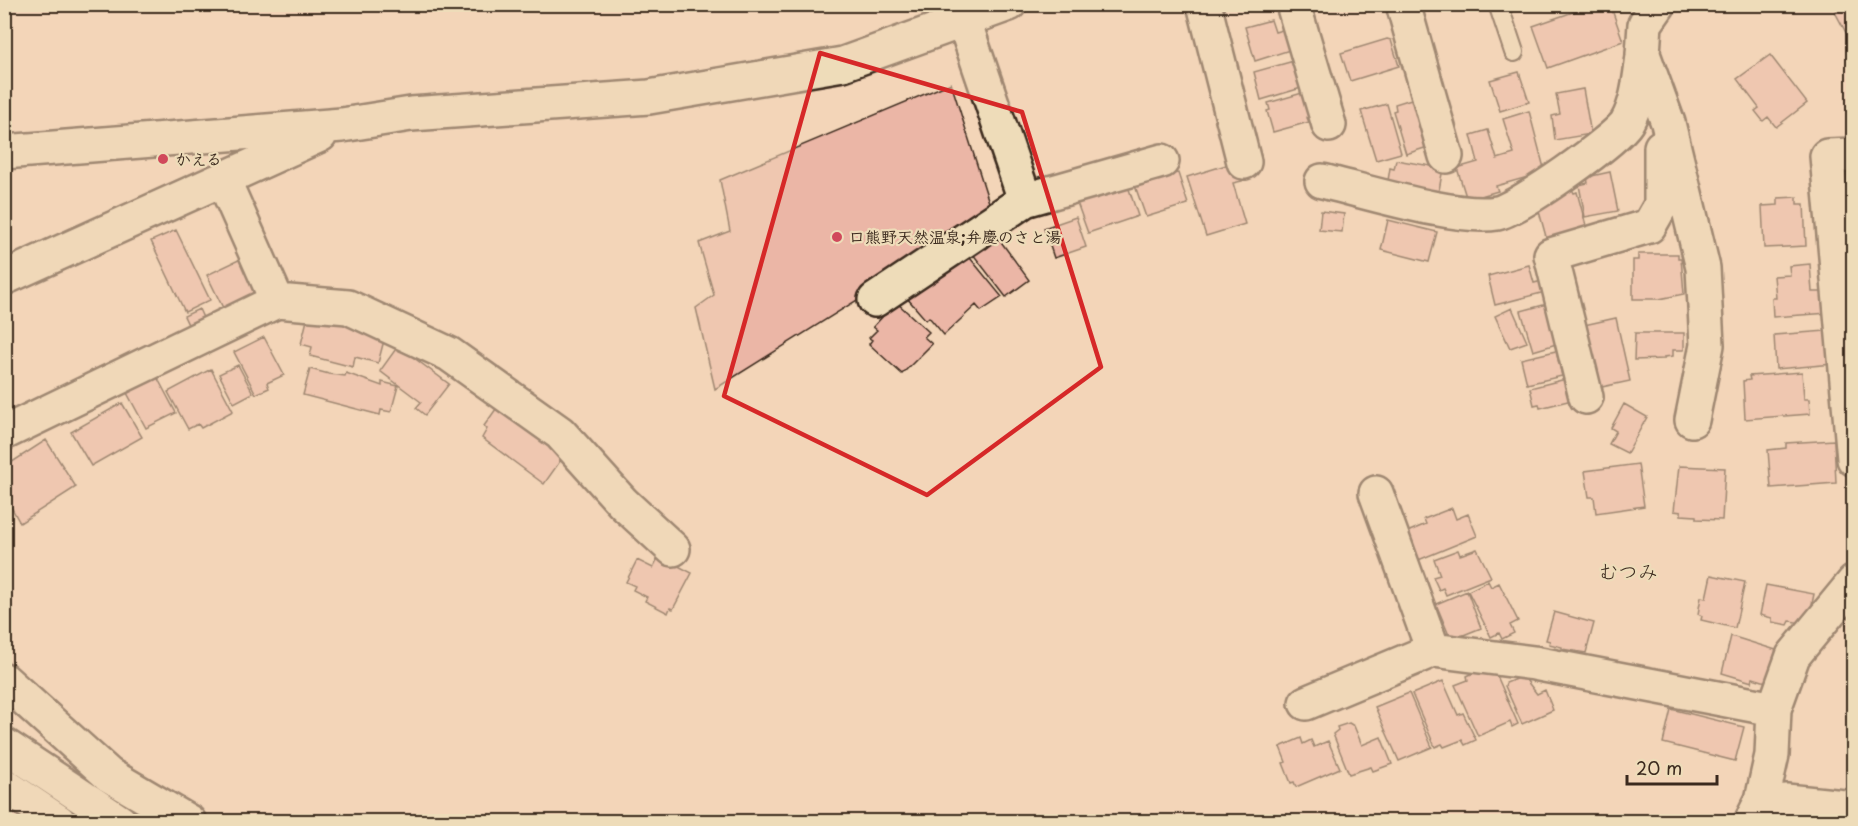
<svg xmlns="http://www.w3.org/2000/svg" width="1858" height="826" font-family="'Playpen Sans','Klee One',sans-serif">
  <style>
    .building { fill: #ebb6a6; stroke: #3b2a1e; stroke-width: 1.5 }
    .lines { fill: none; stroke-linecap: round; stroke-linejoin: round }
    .service-casing { stroke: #3b2a1e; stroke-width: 22 }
    .minor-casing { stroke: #3b2a1e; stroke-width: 38 }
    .trunk-casing { stroke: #3b2a1e; stroke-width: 38 }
    .service { stroke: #eedcb9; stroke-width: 18 }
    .minor { stroke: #eedcb9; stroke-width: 33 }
    .trunk { stroke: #eedcb9; stroke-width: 33 }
    .marked { fill: none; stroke: #d62828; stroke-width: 4.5; stroke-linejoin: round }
    .poi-dot { fill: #d1495b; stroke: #eedcb9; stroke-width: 2 }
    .labels { text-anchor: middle; stroke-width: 4.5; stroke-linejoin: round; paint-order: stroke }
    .poi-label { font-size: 16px; font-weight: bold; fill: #3b2a1e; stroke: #eedcb9; text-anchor: start }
    .quarter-label { font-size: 20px; fill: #3b2a1e; stroke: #eedcb9 }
  </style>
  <rect width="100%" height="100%" fill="#f3d5b8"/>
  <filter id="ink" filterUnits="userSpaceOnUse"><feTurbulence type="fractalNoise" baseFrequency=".0167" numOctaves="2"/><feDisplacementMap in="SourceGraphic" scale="12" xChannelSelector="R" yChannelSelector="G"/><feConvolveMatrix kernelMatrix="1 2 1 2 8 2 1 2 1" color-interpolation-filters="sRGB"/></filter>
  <g filter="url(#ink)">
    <!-- building -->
    <path class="building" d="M1596,4H1610L1623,41L1548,68L1533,26Z
      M1843,4H1854V38L1850,40L1835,12L1844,7Z
      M1271,20L1275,32L1289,28L1296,48L1255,61L1245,27Z
      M1387,39L1391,40L1399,66L1350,81L1341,53Z
      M1770,55L1807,103L1776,127L1768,117L1763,121L1755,111L1759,108L1737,79Z
      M1301,59L1308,86L1261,100L1254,72Z
      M1519,72L1529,102L1500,111L1490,80Z
      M951,83L993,215L715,389L696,308L714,295L699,243L730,231L720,180Z
      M1583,89L1591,134L1555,140L1552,116L1560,114L1556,94Z
      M1309,91L1312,116L1307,118L1309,122L1273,132L1267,111L1270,110L1268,103Z
      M1421,96L1437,144L1406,154L1393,111L1396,110L1395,104Z
      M1387,104L1401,153L1376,160L1361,111Z
      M1529,111L1545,172L1496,186L1498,191L1467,200L1457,168L1478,162L1471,135L1488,130L1497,159L1514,154L1503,119Z
      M1396,160L1443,168L1438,196L1387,187L1390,168L1394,169Z
      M1236,162L1242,181L1233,183L1245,224L1206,236L1187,177Z
      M1845,168H1854V213H1848Z
      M1172,172L1173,174L1178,173L1188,204L1146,217L1133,180Z
      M1610,172L1618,211L1585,217L1579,185L1588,183L1587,177Z
      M1125,177L1138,216L1088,233L1075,197Z
      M1572,189L1574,193L1577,192L1588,233L1548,244L1537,204L1552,194Z
      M1797,197V204H1804L1806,246L1764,248L1762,206L1778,205V198Z
      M1321,211L1344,214L1342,232L1319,230Z
      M1076,217L1086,247L1054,258L1044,228Z
      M1388,220L1437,232L1429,262L1381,250Z
      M176,230L210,300L185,312L151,241Z
      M999,239L1029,280L1006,297L969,249L980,241L986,249Z
      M966,253L1002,297L981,311L976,305L944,335L929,317L926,320L907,298Z
      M1638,254H1678V258H1681L1684,294L1659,299H1633V260H1638Z
      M247,256L266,296L226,314L207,275Z
      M1810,264L1812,292H1823L1829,313L1773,317L1772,298H1776L1774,276L1790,275L1789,266Z
      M1529,265L1534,283L1546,280L1549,291L1495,305L1488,276Z
      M896,302L929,332L924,337L932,344L902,374L869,344L872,340L869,338L877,330L873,327Z
      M1551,303L1563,342L1533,351L1521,311Z
      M1512,308L1527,342L1510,348L1495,316Z
      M199,309L209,331L193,335L184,316Z
      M308,316L387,329L378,363L355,357L353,367L310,356L312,347L301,344Z
      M1616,318L1630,381L1597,388L1584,325Z
      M1826,331L1827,353H1833L1834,364L1776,369L1774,335Z
      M1635,333H1684V350H1673V356L1664,357V359L1634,360Z
      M264,337L284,375L267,383L269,388L256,394L234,352Z
      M398,346L449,384L425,415L416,408L421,402L380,371Z
      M1556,351L1562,376L1527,384L1521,359Z
      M238,365L253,393L234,403L219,374Z
      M211,369L233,411L201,428L198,424L188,429L168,392Z
      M310,369L329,374L345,376L346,373L382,386V382L398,386L391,412L381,410L380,415L303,395Z
      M1802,372L1804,399H1809L1810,414L1745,419L1743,381L1750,380L1749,376Z
      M156,375L176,413L146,428L126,391Z
      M1566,379L1572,400L1540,408L1539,404L1534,405L1530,388Z
      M122,403L142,437L91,466L71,432Z
      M1624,404L1647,417L1627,453L1609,444L1616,431L1611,428Z
      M508,408L568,450L544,484L482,438L487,429L484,426L496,409L504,414Z
      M46,440L76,487L20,523L4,494V471L11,467L9,464Z
      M1834,440L1836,483L1771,488L1768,450L1786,448V443Z
      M1638,464L1644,506L1596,513L1594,497H1589L1585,471Z
      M1679,466L1725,468L1722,520L1696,519V516L1681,515V512L1674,511Z
      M1452,508L1456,519L1468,514L1477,536L1416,561L1405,533L1426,524L1424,519Z
      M1477,549L1491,577L1446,595L1443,588L1439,590L1433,577L1440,575L1434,559L1458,550L1460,555Z
      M659,556L692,573L673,609L670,608L668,613L645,601L647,597L633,590L635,586L626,582L637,560L653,568Z
      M1711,575L1745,582L1735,628L1701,620L1702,616L1698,614L1701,597L1706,598Z
      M1488,581L1491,587L1499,583L1518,621L1510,625L1514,633L1502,639L1499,633L1491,637L1468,591Z
      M1766,585L1814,594L1808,624L1790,621L1788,625L1772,622V618L1760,615Z
      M1467,591L1481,628L1451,640L1436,604Z
      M1554,612L1594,623L1586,653L1562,649V647L1549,644L1550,641L1546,640Z
      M1731,636L1776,650L1766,682L1753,678L1752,682L1722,673Z
      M1494,669L1518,724L1512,727L1510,722L1478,736L1455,685L1468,680L1467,676L1478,671L1480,675Z
      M1523,676L1537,694L1545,690L1553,710L1522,724L1505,686L1506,683Z
      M1443,681L1458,715L1463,713L1476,740L1465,745L1462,740L1444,747L1442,744L1435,747L1412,694Z
      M1409,693L1432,747L1399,761L1375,707Z
      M1671,709L1744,727L1735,761L1663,743Z
      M1349,723L1354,726L1362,745L1381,737L1392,764L1373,771L1371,767L1349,774L1333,734L1338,730L1337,727Z
      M1301,738L1303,744L1311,740L1314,747L1328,741L1340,768L1296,787L1294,782L1291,783L1283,763L1286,762L1280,747Z"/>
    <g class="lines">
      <defs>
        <path id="service" d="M1498,4L1514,52"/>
        <path id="minor" d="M1204,4L1244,162
          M1293,4L1329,125
          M1403,4L1446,156
          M1659,4L1645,24L1643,54L1668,123L1703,268L1707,345L1692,420
          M4,152L342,125L411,114L649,97L843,64L1009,4
          M1854,155L1827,156L1854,459
          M223,179L277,301L348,307L449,354L560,433L623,503L673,549
          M1322,181C1365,191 1457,220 1497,213C1518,209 1616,140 1627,122C1638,103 1640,77 1643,56
          M1025,200L1162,161
          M4,278L320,135
          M875,300L1025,200L964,21
          M1586,397L1551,255L1649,226L1661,205V147
          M4,433L277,301
          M1376,493L1433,650
          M4,680L109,775L189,822
          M1306,703L1433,650L1534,663L1774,709
          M1751,822L1762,800L1772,755L1774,709L1793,656L1854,582
          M1786,822V801L1854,808"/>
        <path id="trunk" d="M4,745L120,822
          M4,785L59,822"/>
      </defs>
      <!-- service casing -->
      <use href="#service" class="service-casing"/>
      <!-- minor casing -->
      <use href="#minor" class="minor-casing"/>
      <!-- trunk casing -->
      <use href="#trunk" class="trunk-casing"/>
      <!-- service -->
      <use href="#service" class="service"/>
      <!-- minor -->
      <use href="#minor" class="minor"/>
      <!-- trunk -->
      <use href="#trunk" class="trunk"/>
    </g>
  </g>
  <!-- marked area -->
  <path d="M0 0H1858V826H0ZM820,53L1022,112L1101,367L927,495L724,396Z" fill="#f3d5b8" fill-opacity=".55" fill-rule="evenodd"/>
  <path class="marked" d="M820,53L1022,112L1101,367L927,495L724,396Z"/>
  <!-- markers -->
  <g class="poi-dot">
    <circle cx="163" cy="159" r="6"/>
    <circle cx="837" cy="237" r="6"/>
  </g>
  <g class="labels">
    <!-- poi labels -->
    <g class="poi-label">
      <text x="175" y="165">かえる</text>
      <text x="849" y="243">口熊野天然温泉;弁慶のさと湯</text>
    </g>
    <!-- quarter labels -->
    <g class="quarter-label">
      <text x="1628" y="579">むつみ</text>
    </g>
  </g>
  <!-- margin -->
  <rect width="1858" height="826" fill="none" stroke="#eedcb9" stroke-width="24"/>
  <rect x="12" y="12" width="1834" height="802" fill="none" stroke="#3b2a1e" stroke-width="2" filter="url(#ink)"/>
  <!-- scale -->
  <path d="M1627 775v9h90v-9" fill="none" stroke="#3b2a1e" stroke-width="3"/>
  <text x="1636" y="775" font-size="18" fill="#3b2a1e" stroke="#eedcb9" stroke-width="4.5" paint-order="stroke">20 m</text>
</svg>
